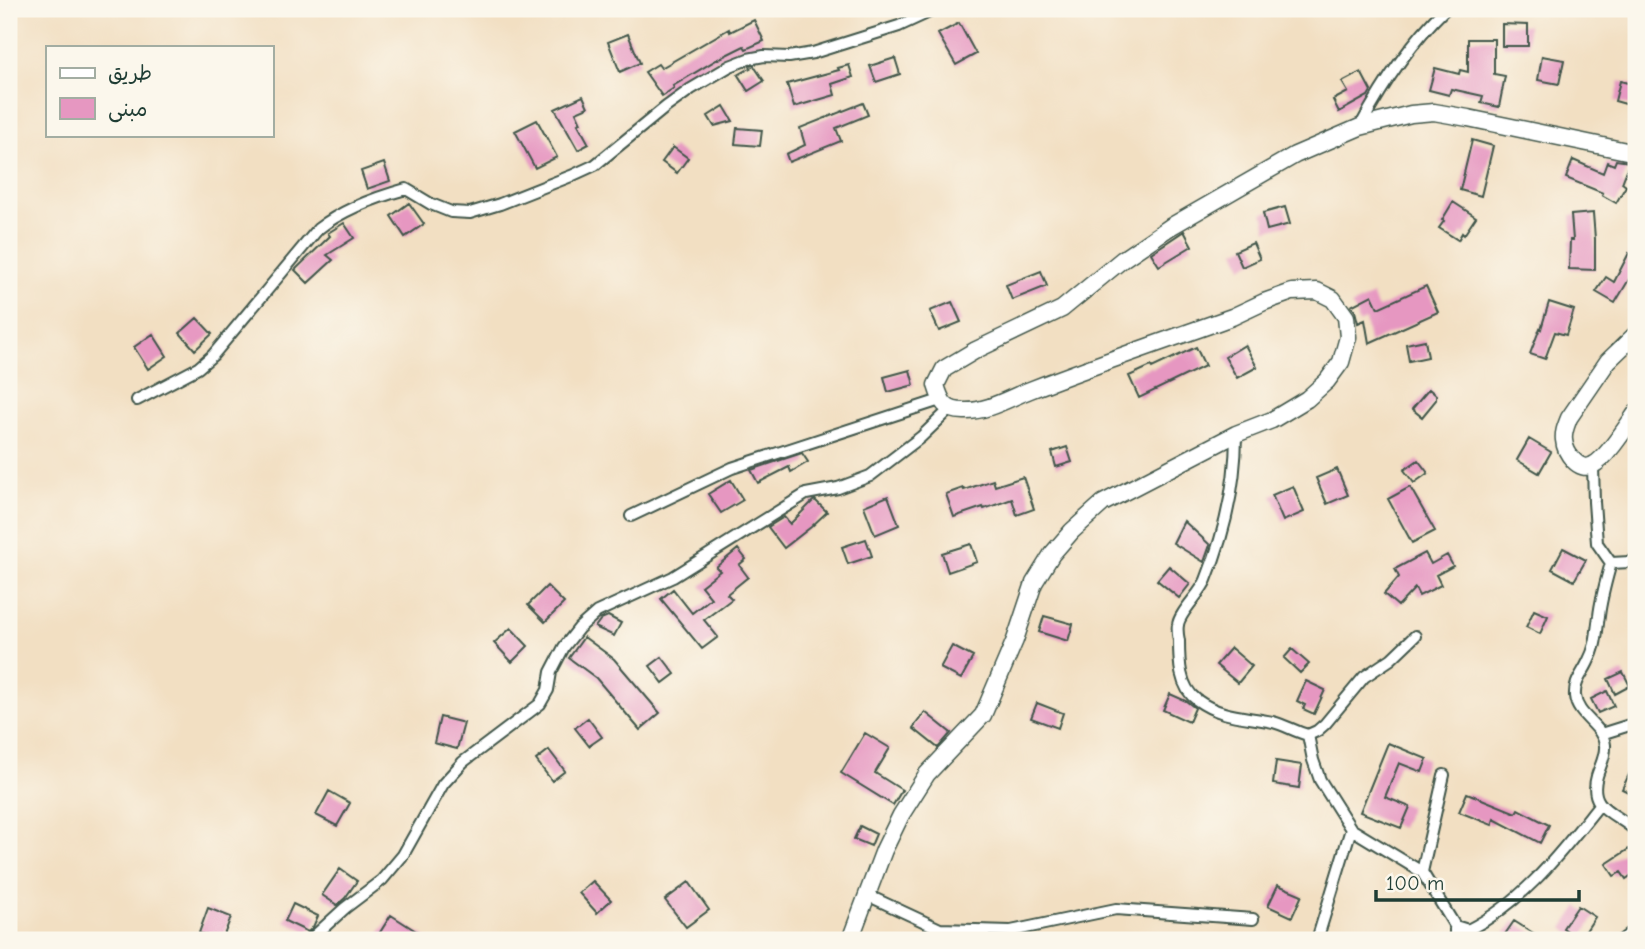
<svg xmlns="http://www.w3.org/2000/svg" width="1645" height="949" font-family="'Comic Neue','Playpen Sans Arabic',sans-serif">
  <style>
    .building { fill: #e697c1 }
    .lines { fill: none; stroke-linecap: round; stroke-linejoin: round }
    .street-casing { stroke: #3f5549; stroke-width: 14 }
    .secondary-casing { stroke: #3f5549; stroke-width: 19 }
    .street { stroke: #fff; stroke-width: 10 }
    .secondary { stroke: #fff; stroke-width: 16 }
  </style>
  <rect width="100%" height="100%" fill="#fbf7ec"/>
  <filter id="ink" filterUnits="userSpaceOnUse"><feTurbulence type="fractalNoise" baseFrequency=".0143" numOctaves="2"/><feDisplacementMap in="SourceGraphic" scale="14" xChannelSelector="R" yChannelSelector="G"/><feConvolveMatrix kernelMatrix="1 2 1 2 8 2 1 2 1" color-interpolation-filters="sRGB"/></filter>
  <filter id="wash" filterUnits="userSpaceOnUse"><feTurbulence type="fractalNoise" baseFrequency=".00686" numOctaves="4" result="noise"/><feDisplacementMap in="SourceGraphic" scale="28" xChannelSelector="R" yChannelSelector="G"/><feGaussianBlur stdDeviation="1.57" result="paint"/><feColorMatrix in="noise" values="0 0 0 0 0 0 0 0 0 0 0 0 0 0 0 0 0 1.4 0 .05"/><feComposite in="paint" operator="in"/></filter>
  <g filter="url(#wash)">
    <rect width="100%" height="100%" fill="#f2dfc2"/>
    <g id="blocks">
      <!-- building -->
      <path class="building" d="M754,20L764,41L746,49L744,46L718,59L673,86L674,88L662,96L645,72L658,64L661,68L729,29L730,32Z
        M959,23L976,54L956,65L938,34Z
        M1502,24L1528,25V46H1502Z
        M628,34L640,63L620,72L608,42Z
        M1468,39H1494V74L1505,76L1499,107L1481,103L1483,96L1451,89L1449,95L1429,90L1435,68L1459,74L1460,70L1468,72Z
        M1542,56L1564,60L1559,84L1538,80Z
        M895,58L900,74L876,82L870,66Z
        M849,65L853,77L832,84L835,95L794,107L787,84L839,70L838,68Z
        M754,66L764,81L748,91L738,75Z
        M1361,72L1371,91L1368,96L1339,112L1333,100L1348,92L1342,82Z
        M1620,81L1636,85V107L1615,101Z
        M583,96L588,107L576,112L581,123L578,124L589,144L578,150L555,109Z
        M863,103L868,115L836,128L841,141L789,162L786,154L805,145L800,128Z
        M724,106L733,121L714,126L708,116Z
        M537,120L557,157L535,168L515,131Z
        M737,128L762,130L760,146L735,144Z
        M1472,140L1493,146L1481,196L1460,190Z
        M673,147L688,158L677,173L662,162Z
        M1573,160L1603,173L1607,162L1614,165L1616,160L1630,162L1622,183L1626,186L1616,203L1602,195L1603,193L1566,178Z
        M384,163L390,181L367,189L361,171Z
        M1453,202L1476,217L1464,235L1462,233L1458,240L1439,228L1444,221L1442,220Z
        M409,203L424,224L405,237L391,216Z
        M1285,207L1290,224L1267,230L1263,213Z
        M1593,213L1595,239V270L1569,269L1570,240H1573L1571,215Z
        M344,223L354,238L327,255L333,260L308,283L295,270L330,236L328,233Z
        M1184,231L1192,246L1159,266L1151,253Z
        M1253,243L1260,259L1242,267L1235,251Z
        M1629,253L1636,257V279L1631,276L1615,303L1596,292L1606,277L1614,282Z
        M1041,271L1047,286L1012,300L1006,285Z
        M1426,286L1438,312L1369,343L1365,320L1358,323L1355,311L1351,306L1372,295L1378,308Z
        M952,302L961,322L939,331L930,311Z
        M1549,302L1574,310L1566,335L1555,332L1545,359L1530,354L1540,328L1541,329Z
        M197,318L212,334L195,350L180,333Z
        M153,334L167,356L148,369L134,347Z
        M1425,340L1428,357L1409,361L1406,344Z
        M1245,345L1257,367L1237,378L1225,357Z
        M1196,347L1205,366L1139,398L1129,376L1151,366L1152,368Z
        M910,370L914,385L888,392L884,377Z
        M1429,389L1436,395V400L1422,417L1412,409Z
        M1529,439L1551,452L1539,473L1517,460Z
        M1067,447L1072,462L1056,467L1052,452Z
        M802,453L808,462L791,472L789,467L758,483L751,470Z
        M1418,460L1428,473L1414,483L1404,470Z
        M1337,469L1348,495L1327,504L1316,478Z
        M1023,477L1034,509L1017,515L1012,499L984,509L983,507L954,517L946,494L963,488L964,490L993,480L995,486Z
        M731,480L743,500L721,513L708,494Z
        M1293,486L1304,512L1283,521L1272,495Z
        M1410,487L1435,531L1412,543L1388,499Z
        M888,496L899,525L875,535L864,506Z
        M815,500L827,512L811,527L784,548L768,527L784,517L790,524L813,501Z
        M1184,521L1210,545L1204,562L1173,543Z
        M866,539L872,556L848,564L842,547Z
        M971,544L977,562L948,572L942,553Z
        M1563,548L1586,560L1574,581L1552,569Z
        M738,549L746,559L739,565L748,577L727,594L732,599L704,620L718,637L702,649L661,599L673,589L692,613L711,598L701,586L720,571L716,567Z
        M1425,553L1431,564L1447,555L1453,566L1436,575L1441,585L1419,596L1415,588L1398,606L1384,594L1399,577L1395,569Z
        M1169,566L1190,584L1179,598L1157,580Z
        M547,586L564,603L545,622L528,605Z
        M1534,610L1548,616L1540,634L1526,627Z
        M608,616L621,623L614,636L595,627L601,619Z
        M1044,616L1073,624L1068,641L1039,632Z
        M511,628L528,646L512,662L494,643Z
        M584,637L614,659L660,713L640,730L596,678L569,658Z
        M952,646L973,657L961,679L940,668Z
        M1231,648L1252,666L1238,683L1216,665Z
        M1292,649L1309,664L1300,673L1284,658Z
        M662,657L675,674L663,683L650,666Z
        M1623,672L1630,686L1615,694L1608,679Z
        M1306,681L1325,690L1314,714L1303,709L1305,705L1297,701Z
        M1607,691L1614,706L1598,713L1591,699Z
        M1170,694L1186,701L1195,708L1189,722L1163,710Z
        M1037,703L1063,713L1058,728L1031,718Z
        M925,712L951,733L938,748L913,728Z
        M440,717L464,723L457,749L434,743Z
        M588,718L602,737L589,746L575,728Z
        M865,733L890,748L875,773L902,790L893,805L841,773Z
        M1388,743L1427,759L1422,772L1399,763L1385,797L1410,807L1401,828L1360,812Z
        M549,750L565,771L552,781L536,760Z
        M1636,760V796L1622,789Z
        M1276,761L1302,765L1299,788L1273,784Z
        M329,791L350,803L337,826L316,815Z
        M1467,793L1516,813L1518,809L1549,825L1540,843L1494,819L1492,825L1459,812Z
        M860,826L876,834L871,846L854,839Z
        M1629,849L1636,860V872L1626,879L1621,872L1614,876L1606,864Z
        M340,869L357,881L345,898L337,905L322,895Z
        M593,881L611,900L597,913L579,893Z
        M689,882L709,910L686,927L665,900Z
        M1278,885L1302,895L1292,917L1268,906Z
        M293,904L318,916L313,927L308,932L285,921Z
        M1578,906L1595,917L1580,940L1563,928Z
        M208,908L231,917L222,940H217L199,933Z
        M391,915L430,940H389L379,934Z
        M1514,921L1544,940H1501Z"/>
    </g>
  </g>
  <g filter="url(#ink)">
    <use href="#blocks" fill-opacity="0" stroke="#3f5549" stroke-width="2"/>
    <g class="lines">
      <defs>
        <path id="street" d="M1360,127C1383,84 1410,43 1445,9
          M137,400L198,368L213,355L318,229C342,210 377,197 406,189L431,204L451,212L470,213L500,204L571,176L595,165L666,107L691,89L730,66L748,59L764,56L789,57L813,53L899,26L936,9
          M1236,434C1236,483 1224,535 1206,580C1201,593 1179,613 1178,625C1177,630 1178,636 1179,641C1179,661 1179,687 1197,700C1222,718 1245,716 1273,722C1285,725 1296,732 1308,735L1317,731L1325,724L1364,677L1391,659L1415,636
          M1593,466L1594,502L1597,543L1611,563L1630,562L1636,559
          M631,516L732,468L940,400
          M1611,563C1606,581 1601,598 1599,616C1596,635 1597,645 1588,662C1582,675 1574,682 1575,696C1577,717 1603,725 1605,745C1606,756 1600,766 1597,776C1587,810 1618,813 1636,831
          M1601,734L1636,723
          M1308,735L1313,760L1320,780L1351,829L1422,872L1455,926L1468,930C1524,902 1561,852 1599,805
          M1422,872L1444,775
          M867,895L940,929L1011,931L1116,909L1253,919
          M1455,926V940
          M310,940L345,908L382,880L403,855L443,784L463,762L540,704L548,690L551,672L564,647L579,628L597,612L673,577L806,494L838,488L870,476L921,437L950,409
          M1317,940L1351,829
          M1622,940L1636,929"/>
        <path id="secondary" d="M1636,334L1608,361L1569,418C1566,426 1563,432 1564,440C1565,453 1579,473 1593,465C1606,459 1627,426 1636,413
          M850,940L884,850L901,815L927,774L983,715L1015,640L1034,583L1052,554L1072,531L1103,503L1236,434L1272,420L1307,399L1327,381L1341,362L1348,337L1346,317L1333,299L1317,291L1292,292L1264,302L1232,317C1165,341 1097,364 1030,390C1009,398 987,412 964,411C945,411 941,402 936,385L944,369L976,350L1062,309L1123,259L1170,227L1295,155L1360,127L1411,114L1434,112L1468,118L1636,153"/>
      </defs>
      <!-- street casing -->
      <use href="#street" class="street-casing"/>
      <!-- secondary casing -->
      <use href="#secondary" class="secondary-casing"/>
      <!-- street -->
      <use href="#street" class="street"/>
      <!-- secondary -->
      <use href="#secondary" class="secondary"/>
    </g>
  </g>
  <!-- margin -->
  <rect width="1645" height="949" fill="none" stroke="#fbf7ec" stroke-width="35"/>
  <!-- legend -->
  <rect x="46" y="46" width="228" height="91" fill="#fbf7ec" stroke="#a3ada2" stroke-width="2"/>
  <rect x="60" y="68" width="35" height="10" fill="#ffffff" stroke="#a3ada2" stroke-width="2"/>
  <text x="108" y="80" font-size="21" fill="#1f3d34">طريق</text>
  <rect x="60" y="98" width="35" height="21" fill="#e697c1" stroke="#a3ada2" stroke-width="2"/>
  <text x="108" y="116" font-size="21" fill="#1f3d34">مبنى</text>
  <!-- scale -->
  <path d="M1376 890v10h203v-10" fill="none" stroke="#1f3d34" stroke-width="3.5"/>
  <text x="1386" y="890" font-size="21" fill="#1f3d34" stroke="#fbf7ec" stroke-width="5" paint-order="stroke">100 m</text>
</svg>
